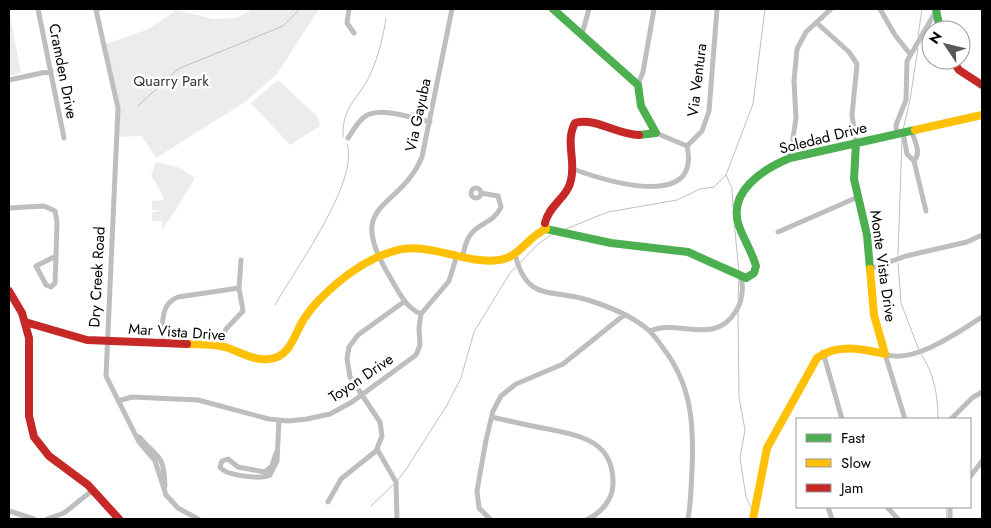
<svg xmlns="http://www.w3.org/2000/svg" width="991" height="528" font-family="Jost,sans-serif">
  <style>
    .green { fill: #ececec }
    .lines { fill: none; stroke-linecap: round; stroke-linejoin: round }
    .stream { stroke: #bfbfbf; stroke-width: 1 }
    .street { stroke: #bebebe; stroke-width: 5 }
    .fast { stroke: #4caf50; stroke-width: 8 }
    .slow { stroke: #ffc107; stroke-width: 8 }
    .jam { stroke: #c62828; stroke-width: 8 }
    .labels { text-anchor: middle; stroke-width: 5; stroke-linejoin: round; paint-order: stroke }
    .street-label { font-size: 15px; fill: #000; stroke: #fff }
    .park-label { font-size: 15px; fill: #333; stroke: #fff }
  </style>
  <rect width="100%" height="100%" fill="#fff"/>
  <!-- green -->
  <path class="green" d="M253,9H319L277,74L245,102L156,158L142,136L116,137L118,108L103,45L149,29L176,10L213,19L236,18Z
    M9,10L21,73L9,76Z
    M278,80L318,117L320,126L290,145L251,103Z
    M156,162L178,167L194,177V180C183,197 175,213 162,229V221H152V212L163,211L152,210V201L163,200V196L151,175Z"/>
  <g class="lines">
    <!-- stream -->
    <path class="stream" d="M918,36L922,9
      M138,106L178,69L283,26L300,9
      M903,130L910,100L918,48
      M343,137C342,109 354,103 367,81C377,62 383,39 386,18
      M726,175L732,188L733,207
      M734,221L739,272
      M563,230L608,212L677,200L700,189L714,187L726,175L753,104L765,9
      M898,255L902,139
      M520,263L538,244L553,234
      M898,263L901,303L919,350
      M738,299L739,278
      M275,305C294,271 360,181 347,144
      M738,311L739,397L745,430L740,458L746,497L752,509
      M921,354C934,373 938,396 938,419
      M397,481L405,471L447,405L461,378L474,332L510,273L517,266
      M371,506L394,484
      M946,507L947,519"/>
    <!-- street -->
    <path class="street" d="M38,9L64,138
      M99,9L96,10L118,108L106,376L139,442L155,461L166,495L178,508L198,519
      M349,9L347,23L354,33
      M880,9L895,35L910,54
      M817,23L849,52L857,64L852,115L856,143
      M582,34L589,9
      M9,80L51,71
      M638,85L643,72L654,9
      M912,131C914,141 922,152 914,161
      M903,132L907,154L914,161L926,211
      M656,133L687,146
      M897,134L896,125L906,100L907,61L936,11
      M348,138C353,131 357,123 363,118C378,105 412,118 430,122
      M687,146L702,131L709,111L717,9
      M790,158L796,118L794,81L797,49L806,32L831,9
      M573,169C603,180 702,212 687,146
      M471 193a5 5 0 1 1 10 0a5 5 0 1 1-10 0Z
      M9,208L44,206L55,211L57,222L56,256
      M778,232L858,197
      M515,254C527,304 553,288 588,300C607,306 630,315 646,328C653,333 658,341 663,348C692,385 694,425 692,470C691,486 691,503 688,519
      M56,256L55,283L51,287L46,285L36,266Z
      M463,256C468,219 491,229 501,207L498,196L481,193
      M870,269L906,256L967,242L982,235
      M421,314C405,307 398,291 390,277C343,200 399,212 422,157L452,9
      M650,331C679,318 714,347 736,311C742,302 744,288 741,277
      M162,343C163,326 159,304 178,297L239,288
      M219,346L226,329L243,311L239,288L241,260
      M823,352L842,419
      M885,354C912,365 959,332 982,317
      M885,354L905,419
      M118,401L132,397L198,400L269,419L288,421L307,419L330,414L352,402L416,355L420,345L419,328L421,314L449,281L457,255
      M492,417C510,421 529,426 548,429C581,436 614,441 613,484C613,499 601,513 588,519
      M951,419L972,398L982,392
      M139,437C157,458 164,453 165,486
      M377,449L396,482L397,519
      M276,453L272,466L265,472L238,467L228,459L222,461L220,467C225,475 260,480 270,475L277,461L279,420
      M970,477L982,461
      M328,502L341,479L376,451L382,436L380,422L350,377L347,359L349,347L358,335L405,301
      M828,507L832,519
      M887,507L898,519
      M950,507V519
      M9,511L34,519
      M47,519L64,513L93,490
      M490,519L479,508L477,491L486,440L493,411L501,396L516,384L563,364L624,315"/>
    <!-- fast -->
    <path class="fast" d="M553,9L638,85L641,106L656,133L639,135
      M936,9L940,30
      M856,143L854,179L867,235L870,269
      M546,229L611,243L688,252L746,278L754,273L756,266C752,252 744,240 739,226C727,192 763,169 790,158L915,130"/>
    <!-- slow -->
    <path class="slow" d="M915,130L982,115
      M187,344C199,344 213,344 225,347C239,351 253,361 269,359C291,357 294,334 304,319C309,311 315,304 321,298C340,279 365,260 391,252C428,239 462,265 499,260C519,258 528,236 546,229L545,223
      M753,519L767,448L817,358C838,343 862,349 885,354L874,315L870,269"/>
    <!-- jam -->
    <path class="jam" d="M952,60L959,70L982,85
      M545,223C549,205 568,197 571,180C576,161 565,141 575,123C596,117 617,135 639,135
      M9,291L22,313L29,338V416L34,437L49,456L88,485L119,519
      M25,322L87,340L187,344"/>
  </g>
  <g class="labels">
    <!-- street labels -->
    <g class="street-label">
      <text transform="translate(63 71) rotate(79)" y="5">Cramden Drive</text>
      <text transform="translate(697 80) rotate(-83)" y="5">Via Ventura</text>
      <text transform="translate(418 115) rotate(-78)" y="5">Via Gayuba</text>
      <text transform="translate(823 138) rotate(-14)" y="5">Soledad Drive</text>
      <text transform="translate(883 266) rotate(82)" y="5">Monte Vista Drive</text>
      <text transform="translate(97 277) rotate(-87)" y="5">Dry Creek Road</text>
      <text transform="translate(177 332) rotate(4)" y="5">Mar Vista Drive</text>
      <text transform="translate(361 378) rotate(-34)" y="5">Toyon Drive</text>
    </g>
    <!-- park labels -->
    <g class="park-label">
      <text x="171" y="86">Quarry Park</text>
    </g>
  </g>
  <!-- border -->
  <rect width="991" height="528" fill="none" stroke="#000000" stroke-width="20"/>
  <!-- legend -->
  <rect x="796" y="418" width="175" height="90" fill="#ffffff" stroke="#999999"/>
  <rect x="806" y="434" width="25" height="8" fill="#4caf50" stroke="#999999"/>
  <text x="841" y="443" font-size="15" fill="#000000">Fast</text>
  <rect x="806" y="459" width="25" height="8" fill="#ffc107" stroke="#999999"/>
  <text x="841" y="468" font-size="15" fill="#000000">Slow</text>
  <rect x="806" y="484" width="25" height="8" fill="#c62828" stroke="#999999"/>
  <text x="841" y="493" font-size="15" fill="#000000">Jam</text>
  <!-- north arrow -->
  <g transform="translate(946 45) rotate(305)"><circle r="24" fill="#ffffff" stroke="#999999"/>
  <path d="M0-4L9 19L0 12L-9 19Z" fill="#595959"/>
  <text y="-8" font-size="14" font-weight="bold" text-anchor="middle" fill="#000000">N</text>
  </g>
</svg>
